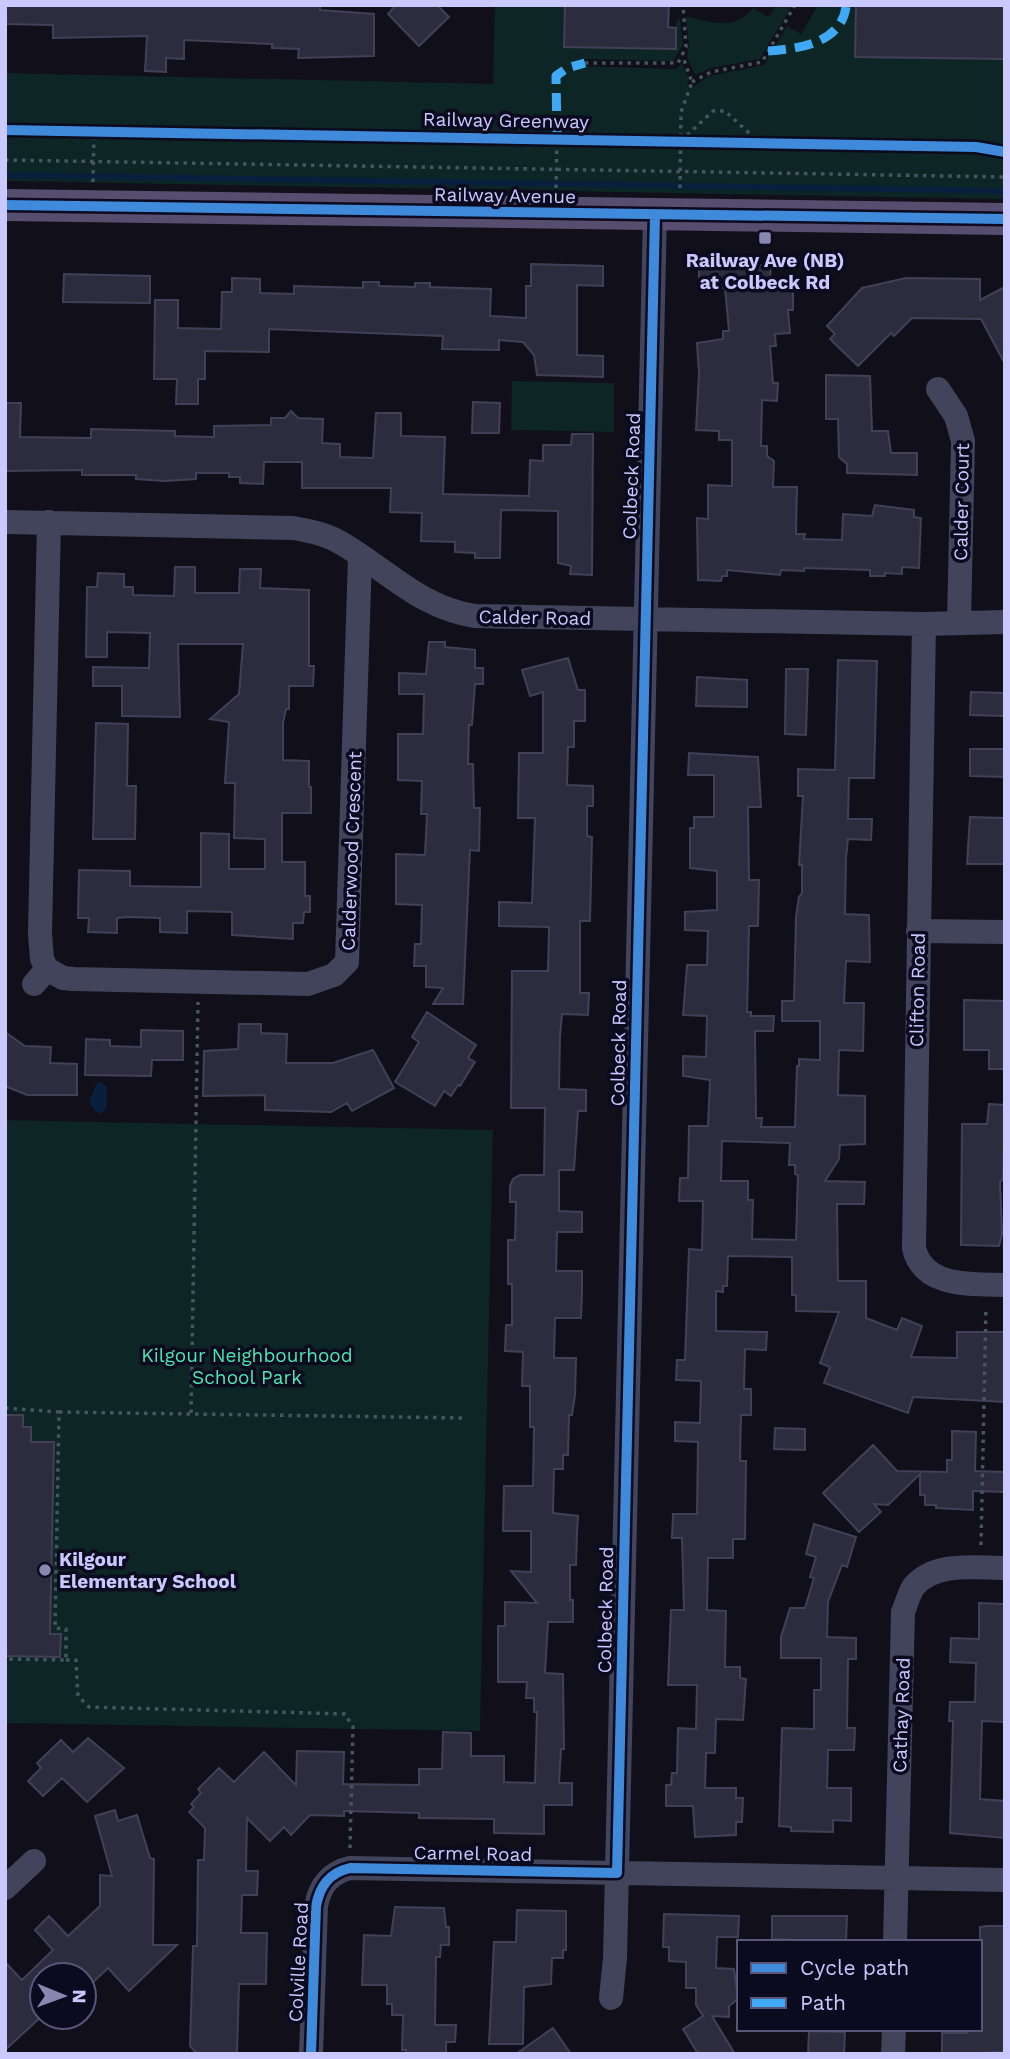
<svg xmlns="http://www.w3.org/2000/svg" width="1010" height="2059" font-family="'Work Sans',sans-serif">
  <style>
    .green { fill: #0d2524 }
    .water { fill: #08203e }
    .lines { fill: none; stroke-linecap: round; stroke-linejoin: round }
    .stream { stroke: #08203e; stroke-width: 6 }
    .building { fill: #2d2c3e; stroke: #424059; stroke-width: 2; fill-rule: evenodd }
    .path { stroke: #435662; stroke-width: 3.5; stroke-dasharray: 3.5 5; stroke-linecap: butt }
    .minor { stroke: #42445c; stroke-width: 24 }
    .major { stroke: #574d6e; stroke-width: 32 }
    .quiet { stroke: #3fa9f5; stroke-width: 9; stroke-dasharray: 18 9; stroke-linecap: butt }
    .cycleway-casing { stroke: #0c0a1f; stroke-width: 15 }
    .cycleway { stroke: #408adc; stroke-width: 10 }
    .poi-dot { fill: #8887af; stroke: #0c0a1f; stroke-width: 2.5 }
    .labels { text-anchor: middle; stroke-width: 7; stroke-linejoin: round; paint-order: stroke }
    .street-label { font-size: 19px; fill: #c9c8ff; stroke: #0c0a1f }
    .poi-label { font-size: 19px; font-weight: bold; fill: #c9c8ff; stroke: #0c0a1f }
    .park-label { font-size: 19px; fill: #4ae9b2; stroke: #0c0a1f }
  </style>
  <rect width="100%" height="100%" fill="#100f1a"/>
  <!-- green -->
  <path class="green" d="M495,5H565V47L676,49V21L680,18L683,45L673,61L581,59L580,66L676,69L682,63L689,78L687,87H693L709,76L764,65L787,26L801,34L818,5H844L847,9L848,5H856L855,56L1005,59V199L5,181V73L493,84Z
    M776,5H792L760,59L711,68L695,75L687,57L689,47L686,16C711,22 734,32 753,8L769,17Z
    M512,381L614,383V432L511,430Z
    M5,1120L493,1130L480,1731L5,1723Z"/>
  <!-- water -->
  <path class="water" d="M98,1081L107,1087L106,1108L101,1114L95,1111L89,1101Z"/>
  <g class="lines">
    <!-- stream -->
    <path class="stream" d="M5,175L1005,191"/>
  </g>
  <!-- building -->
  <path class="building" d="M5,5H320V10L374,14V56L298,58L299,49L272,48V44L184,40V59L166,58V72L145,71L147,36L53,38V25L5,24Z
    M396,5H437L449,17L419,46L388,14Z
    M565,5H669L668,27L676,28V49L564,47Z
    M856,5H1005V59L855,57Z
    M531,264L603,266V286L577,285V355L603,356V377L537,375L534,355L523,342L499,340V350L442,349L443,336L269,329V352L205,351V379H198V404H176L177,379H154L155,300H178V328L221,329L222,292H232V278L260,279V293L294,294V286L363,288V282H379V286L415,287V283H430V287L491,289L490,316L526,318V286H531Z
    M723,265H771L770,278H778V289H793V310H788L790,333L775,334L776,346H770L773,383H778L777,401L762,400L761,446H767V456L774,461L773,487H797L796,534H805L804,539L842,540L843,514L872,516L875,505L914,510V517L921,518L919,568L902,567V574L885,573V576H870V570L804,568V571L781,570L780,575L727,570V576H722L721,581L698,580L697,518L708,519V485L732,486V440H719V431L696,430L699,373L697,343L723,339V331H729L725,288L699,287V267H723Z
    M64,274L150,276V303L63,302Z
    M906,278L980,279V300L1005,287V364L981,319L912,318L894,336L891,333L858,366L830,339L835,334L827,326L862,288Z
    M826,375L870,376L872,431H888L891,453H917V475L847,473V464L839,457L838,419H826Z
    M473,402L500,403L499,433H472Z
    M5,403H21L20,437L91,438V429L175,431V436L214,437V426L271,425V418H285L291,411L298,418L323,419L322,443L340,444V457L373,458L376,413H401V436L445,437L443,494L529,496L530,460L543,461V445H571L572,434H593L592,575L570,574L571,566L558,563V511L501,510L500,558H475V553L455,552V542L421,541L422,513L390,512L391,488H302V462H264L263,484L240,483V477H229V473H196V479L165,481L136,479V475H82V470L5,471Z
    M175,567H195V593H239L240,569H261L260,588L309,590V666H314L313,686H289V709H286L283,723V760L309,761V787H311V813H282V862H305V896H310V912H304L303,923H293V939L232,935V912L187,911V933L160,932V918L129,917L117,918V933L88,932L89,918H78L79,870L130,871V886L201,887V833L229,834V869H265V839L234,838L235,783H225L229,722L210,719L239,694L243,644H178L180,717L122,716V686H93V667L149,668L150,633L107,632V657H86L87,587H97L98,573L124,574V587H133V595L174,596Z
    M429,642H445V647L475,650V668H483V684H475L472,725H469L468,764H473L474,808H480L479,851L470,850L463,1004H433L443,988L426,987V966H414L415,944H421L422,905L396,904V854L425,855L427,814H421L422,781L398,780V734H423L424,694H399V673L426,674Z
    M568,658L578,690H585V721H574V747H568L567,785L593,786V806H587V836L592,837L590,921H580V993H589L588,1015L562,1014L560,1036L559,1089L586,1090V1111H578L574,1170H559V1211L582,1212V1232H557L556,1271H582V1293L581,1318H555L554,1358H576L575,1395L572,1415H569L568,1455H563V1469H554L553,1513L578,1516L577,1534L576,1565H570V1600H573V1622H548L545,1673L563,1674L564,1749H561L559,1783H572V1805H544V1834L494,1833V1819L419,1818V1813L344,1811V1816L310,1815L291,1835L284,1827L270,1841L247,1818L246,1871H258L257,1895H242L241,1933H267L266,1984H239L237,2054H197L190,2046L193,1946H197L198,1860H204L205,1828L189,1812L194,1807L191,1804L201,1793L198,1789L219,1768L234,1782L264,1752L296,1785L297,1751L344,1752L343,1784L419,1785V1769H442L443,1732L471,1733V1756H504V1782L535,1783L537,1712H534V1698H526L527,1682H498V1626H505V1602L537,1603L511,1571L531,1572V1531H503L504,1486H533L534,1427H530V1386H522L523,1352L505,1351L506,1325H512V1284H508V1240H515L516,1202H510V1186L513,1179L520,1175H544L545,1108H511L512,971H548L549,927L499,926V902L532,903L535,818H518L519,753H543V692L530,696L522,670Z
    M838,660L877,661L874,778H849L848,819H872L871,840L848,839L846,858L845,914L869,915L870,962L846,961L844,1003H864L863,1051L839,1050L838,1095L865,1096V1144L840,1145L839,1159L825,1181L865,1182L864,1204H837L838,1281H866V1318L897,1330L902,1318L922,1326L911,1357L957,1358V1332H1005V1402L913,1397L908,1413L824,1383L830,1367L820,1363L839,1312L796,1311V1295H792V1257L728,1256L727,1286H723V1292L716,1291V1331L767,1332L766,1350L745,1349L744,1389H751V1415H741L740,1461H746L745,1539H733V1558H708L707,1610L726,1611L725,1667H740V1678L746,1679L743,1720L716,1719L715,1753H706L705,1788H736V1798H743L742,1822H736V1835L695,1837L693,1806H666V1785H671L672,1773H677L678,1728L696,1729L697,1685H668L671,1610H684L682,1538H672L673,1514H697L698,1442L675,1441V1422L700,1423L701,1381L676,1380L677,1360H685L689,1249L702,1250L703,1201H679L680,1178H688L689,1126H708L710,1080L683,1076V1056L706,1057L707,1016L683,1015L687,965H707L708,931L685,930V912L717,910V871L690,868V828H694V817H714V775H688L689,753L758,757L761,807H748L749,880H759L758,926H749L747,1012H751V1016H774L773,1031H755L756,1118H762L761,1127H795L797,1066H799V1059L820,1060V1021H782V1001H794L796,917L799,897L802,893V865H799L803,796H798V769L835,770ZM722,1141L790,1143L789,1165H795V1174L798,1175L796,1240L752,1239L753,1200H748V1181H721Z
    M786,669H808L806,735L785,734Z
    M697,677L747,680V707L696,706Z
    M971,692L1005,693V716L970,715Z
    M96,723L128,724L127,786H136L135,839H93Z
    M970,749H1005V777L970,776Z
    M970,817L1005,818V864H967Z
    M964,1000L1005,1001V1069H989V1050H964Z
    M427,1012L476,1045L468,1058L475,1062L460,1086L458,1085L451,1096L444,1091L435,1106L395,1082L419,1042L412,1037Z
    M239,1024H261V1033L287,1034L286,1063H333L373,1050L394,1088L352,1111L347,1103L331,1112L265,1110V1095L203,1096L204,1051L238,1049Z
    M141,1030L183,1031V1060H152L151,1076L85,1075L86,1039L110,1040V1046L141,1047Z
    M5,1032L25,1046L51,1047L50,1063L77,1064V1095H27L5,1086Z
    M989,1104L1005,1105L1003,1179L1000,1182L1002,1234L999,1246L961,1245L962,1124H987Z
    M5,1415H23V1427H31V1442H54L50,1634H61L60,1657L5,1656Z
    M775,1428L805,1429V1450L774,1449Z
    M952,1431L976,1432L975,1471L1005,1472V1492L973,1491V1510L936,1508V1505H925V1495H920V1474L888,1505L874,1504L881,1512L859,1532L823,1493L873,1445L897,1471L947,1472V1460H952Z
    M814,1524L856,1537L847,1567L842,1565L828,1602L827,1637L856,1638V1659H848L847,1728H855L854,1750H828L827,1788H851V1821L833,1820V1832L791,1831V1827L779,1826L782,1728L814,1729V1690H821V1658H781V1637L790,1608H805L814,1578L810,1577L816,1557L806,1554Z
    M979,1603L1005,1604V1722L982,1721L980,1799L1005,1801V1838L950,1833L953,1721H949L950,1702H975L976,1663L950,1662L951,1638L979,1639Z
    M88,1738L124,1768L87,1802L62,1778L43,1796L28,1781L41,1768L37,1763L61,1740L73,1752Z
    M115,1810L118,1821L137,1815L150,1858L154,1859L153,1945H177L129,1991L108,1968L84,1991V1975H42V2016L5,2050V1962L22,1980L53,1950L35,1930L49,1916L68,1936L100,1906V1875L112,1876L95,1816Z
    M395,1907L444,1908L446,1927H449V1945H441L440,1957H436L435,2025H456L455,2042H446V2054H406V2050H402L403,2015H392V2004H387V1985H362L364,1935L391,1936Z
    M517,1910L566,1911V1950H563V1958H552L551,1984L524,1987L523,2044H489L494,1942H516Z
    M664,1914L739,1916L738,1937H717L716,1968L734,1969L738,1999L729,2006V2017L712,2016L735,2054H698L683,2029L703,2016L696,2005V1988H686V1962L669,1961V1947H663Z
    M772,1916H847L846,1942L772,1939Z
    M987,1926H1005V2052L942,2054V2033H967V2029H980V1927Z
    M553,2028L571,2054H516Z
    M809,2031L845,2032L844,2054H808Z"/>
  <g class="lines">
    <!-- path -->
    <path class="path" d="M846,7V5
      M585,63H678L686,47L683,5
      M692,82L711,72L762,62L795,5
      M681,141L713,111H725L760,143
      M5,160L1005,177
      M93,182L94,131
      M556,188L557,138
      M680,188L681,112L692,82L683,57
      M5,1408L59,1412L55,1628L66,1629V1660L5,1659
      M59,1412L466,1418
      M191,1413L198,1002
      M981,1545L986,1307
      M66,1660H76L78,1696L89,1707L345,1714L353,1727L350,1848"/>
    <!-- minor -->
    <path class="minor" d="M938,389L956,416L963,441L959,622
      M5,522L293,528C310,531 326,534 341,543C386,569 420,608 475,616L924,624L1005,622
      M924,624L914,1248C923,1288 971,1284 1005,1285
      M918,931L1005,932
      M47,969L42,959L40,934L49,522
      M34,984L47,969L63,978L73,979L308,984L334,975L347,962L360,557
      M5,1888L34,1861
      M895,1942L903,1612C906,1605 909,1593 914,1586C936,1561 976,1568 1005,1568
      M611,1998L615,1958L655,215
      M311,2054L316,1906C320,1886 329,1873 350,1868L1005,1880
      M893,2054L894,2029"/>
    <!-- major -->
    <path class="major" d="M5,205L1005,219"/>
    <!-- quiet -->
    <path class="quiet" d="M768,51C799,49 841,43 846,7
      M557,138L556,76L567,68L585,63"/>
    <defs>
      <path id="cycleway" d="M5,130L976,147L1005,152
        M5,205L1005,219
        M311,2054L316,1906C320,1886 329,1873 350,1868L617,1873L655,215"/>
    </defs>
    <!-- cycleway casing -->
    <use href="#cycleway" class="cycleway-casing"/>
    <!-- cycleway -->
    <use href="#cycleway" class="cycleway"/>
  </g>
  <!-- markers -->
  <g class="poi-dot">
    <rect x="758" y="231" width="14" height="14" rx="3.5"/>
    <circle cx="45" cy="1570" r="7"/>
  </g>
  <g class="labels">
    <!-- street labels -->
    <g class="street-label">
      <text transform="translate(506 120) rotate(1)" y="7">Railway Greenway</text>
      <text transform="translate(505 195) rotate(1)" y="7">Railway Avenue</text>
      <text transform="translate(631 476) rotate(-88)" y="7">Colbeck Road</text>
      <text transform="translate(961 502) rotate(-89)" y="7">Calder Court</text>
      <text transform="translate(535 617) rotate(1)" y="7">Calder Road</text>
      <text transform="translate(351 851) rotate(-88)" y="7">Calderwood Crescent</text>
      <text transform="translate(917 990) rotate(-89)" y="7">Clifton Road</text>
      <text transform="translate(618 1043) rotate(-89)" y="7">Colbeck Road</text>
      <text transform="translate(605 1610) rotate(-89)" y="7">Colbeck Road</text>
      <text transform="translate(901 1715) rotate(-88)" y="7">Cathay Road</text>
      <text transform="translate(473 1853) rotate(1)" y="7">Carmel Road</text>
      <text transform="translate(298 1962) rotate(-87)" y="7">Colville Road</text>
    </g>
    <!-- poi labels -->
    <g class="poi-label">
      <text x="765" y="267">Railway Ave (NB)<tspan x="765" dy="22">at Colbeck Rd</tspan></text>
      <text x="59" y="1566" text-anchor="start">Kilgour<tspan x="59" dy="22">Elementary School</tspan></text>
    </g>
    <!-- park labels -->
    <g class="park-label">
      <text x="247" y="1362">Kilgour Neighbourhood<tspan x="247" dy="22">School Park</tspan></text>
    </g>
  </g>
  <!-- border -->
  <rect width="1010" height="2059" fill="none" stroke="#c9c8ff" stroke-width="14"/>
  <!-- legend -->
  <rect x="737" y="1940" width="245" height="91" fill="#0c0a1f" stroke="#585679" stroke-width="2"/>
  <rect x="751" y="1963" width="35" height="10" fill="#408adc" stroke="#585679" stroke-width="2"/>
  <text x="800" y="1975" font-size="21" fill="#c9c8ff">Cycle path</text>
  <rect x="751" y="1998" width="35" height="10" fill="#3fa9f5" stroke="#585679" stroke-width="2"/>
  <text x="800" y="2010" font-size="21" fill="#c9c8ff">Path</text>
  <!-- north arrow -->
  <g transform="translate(63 1996) rotate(91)"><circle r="33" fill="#0c0a1f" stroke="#585679" stroke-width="2"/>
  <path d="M0-5L12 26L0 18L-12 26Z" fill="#8887af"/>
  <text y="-10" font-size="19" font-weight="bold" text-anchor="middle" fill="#c9c8ff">N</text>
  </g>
</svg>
